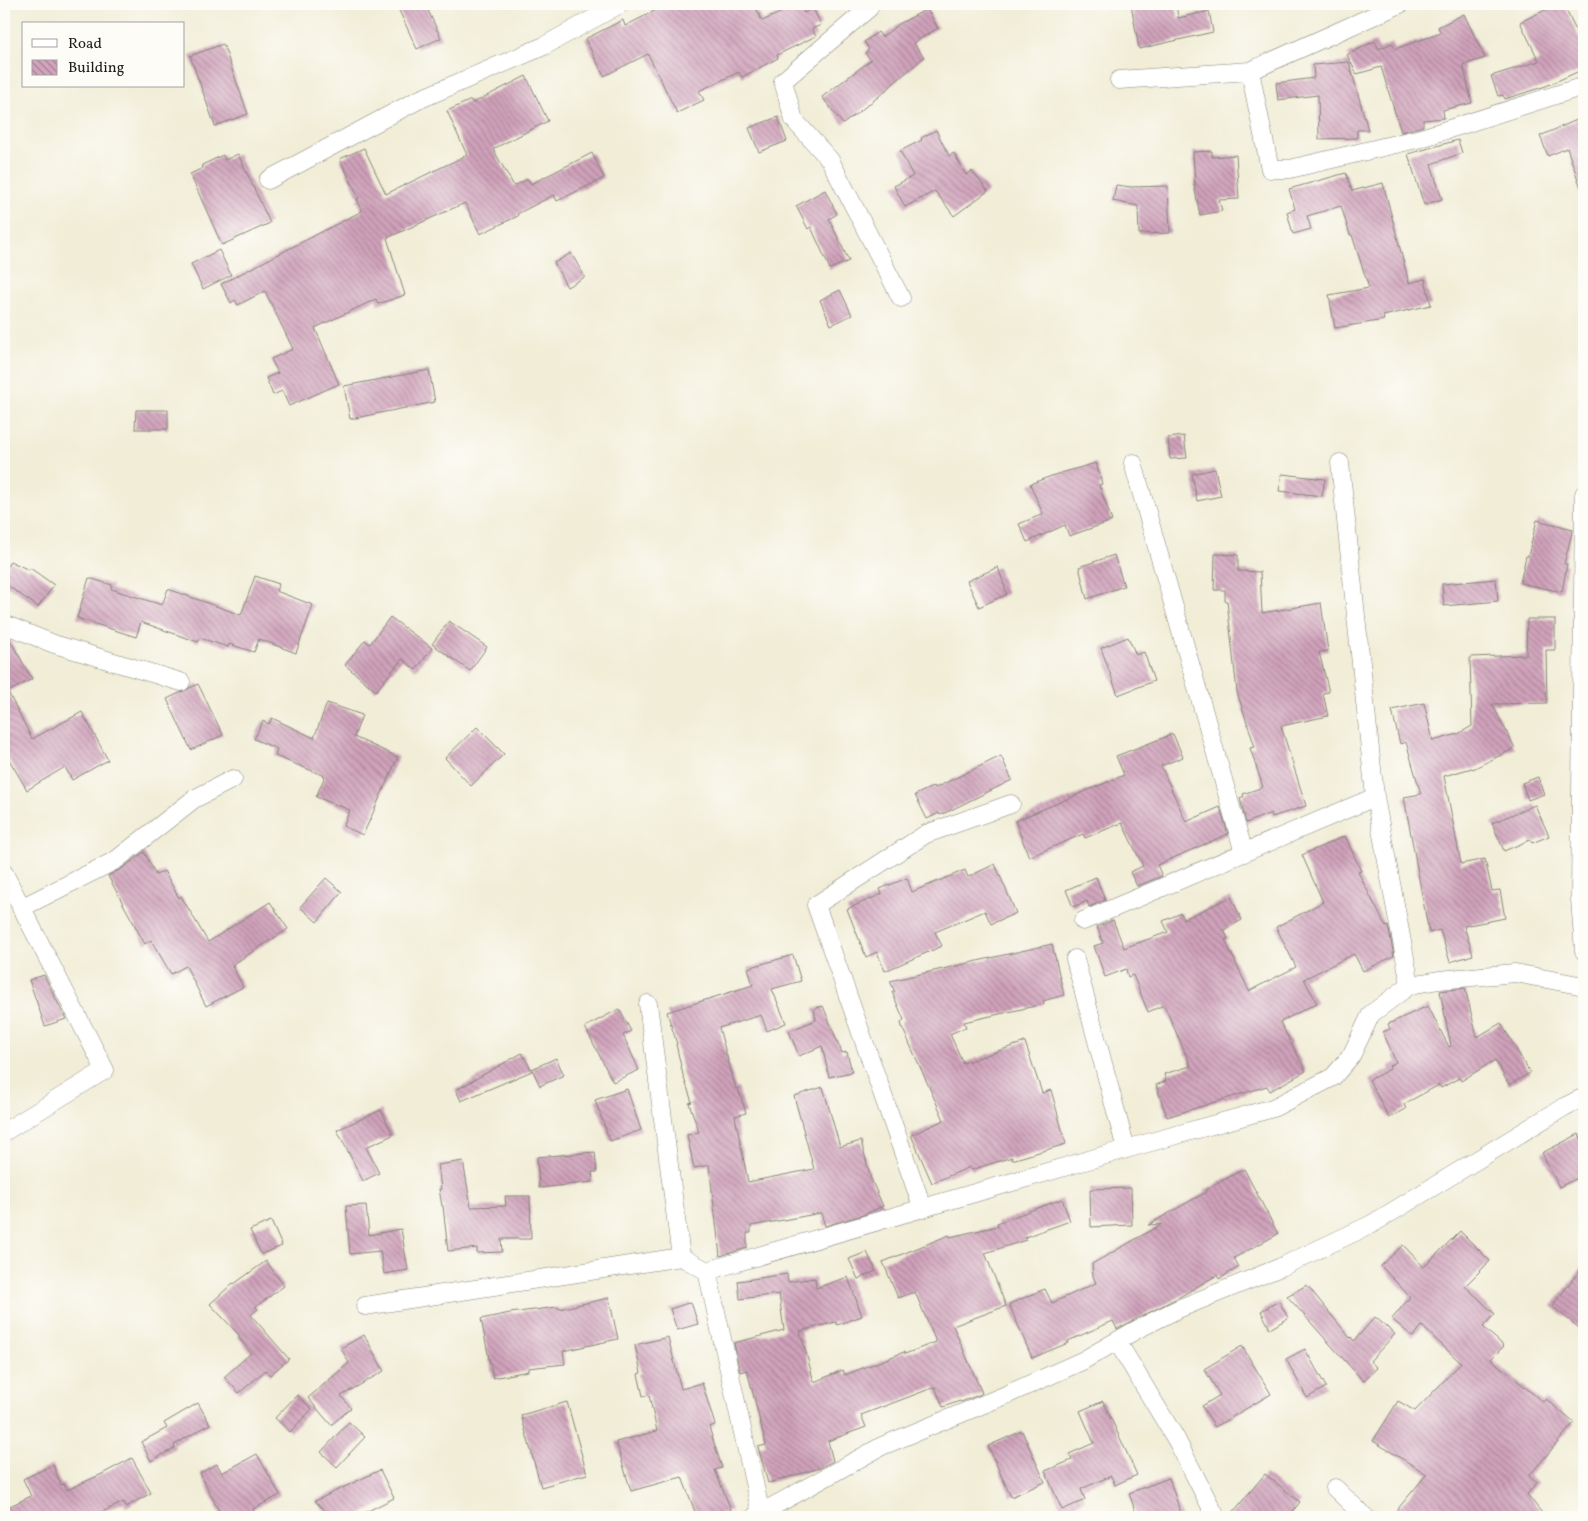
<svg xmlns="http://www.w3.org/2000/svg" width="1588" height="1521" font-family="Vollkorn,serif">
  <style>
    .building { fill: url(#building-back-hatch) }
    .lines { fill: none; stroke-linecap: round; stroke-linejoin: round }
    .minor-casing { stroke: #86847a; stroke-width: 19 }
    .minor { stroke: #fff; stroke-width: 18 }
  </style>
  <defs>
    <pattern id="building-back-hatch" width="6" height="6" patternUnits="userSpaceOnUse" patternTransform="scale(1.25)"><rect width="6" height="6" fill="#d0a2bb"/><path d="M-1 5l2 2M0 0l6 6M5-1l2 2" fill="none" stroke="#a88397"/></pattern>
  </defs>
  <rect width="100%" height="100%" fill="#fdfcf7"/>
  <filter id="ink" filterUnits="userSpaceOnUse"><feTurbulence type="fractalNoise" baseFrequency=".02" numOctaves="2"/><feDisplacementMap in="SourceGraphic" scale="10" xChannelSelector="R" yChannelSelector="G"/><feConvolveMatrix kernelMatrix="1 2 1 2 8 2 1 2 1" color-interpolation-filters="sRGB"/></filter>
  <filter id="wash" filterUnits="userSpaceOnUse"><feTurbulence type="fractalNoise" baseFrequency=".0096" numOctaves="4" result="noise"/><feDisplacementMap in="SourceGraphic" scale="20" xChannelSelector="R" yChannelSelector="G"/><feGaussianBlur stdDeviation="1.12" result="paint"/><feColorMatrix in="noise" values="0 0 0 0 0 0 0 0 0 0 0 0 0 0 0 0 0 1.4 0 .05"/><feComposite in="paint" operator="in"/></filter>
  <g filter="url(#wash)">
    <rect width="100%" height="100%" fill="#f1edd7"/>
    <g id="blocks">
      <!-- building -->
      <path class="building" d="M396,4H425L441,38L417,49Z
        M668,4H754L762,21L800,4L804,13L813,8L821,25L812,29L816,36L777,55L778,58L742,77L739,72L699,91L704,100L677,113L648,54L604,76L585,39L623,20L625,26Z
        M1131,4H1176L1178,18L1209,11L1213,32L1139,49Z
        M1558,4H1563L1584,47V69L1546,86L1505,99L1503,95L1498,96L1491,76L1539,61L1520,22Z
        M927,9L938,28L913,43L924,57L878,97L843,124L822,97L871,60L865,53L869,49L864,42L878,32L882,37L899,24Z
        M1464,14L1485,58L1463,65L1472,103L1443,110L1444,118L1423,120V126L1401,132L1381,67L1357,74L1347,55L1375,41L1379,49L1392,43L1395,49L1441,33L1438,27Z
        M223,44L248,114L215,126L190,56Z
        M1349,62L1368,130H1357V138L1319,139L1318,95L1278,100L1276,83L1314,78L1313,65Z
        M526,76L548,121L493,149L514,186L528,179L531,184L592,153L604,178L557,201L554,195L517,214L518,216L480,234L465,203L387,238L405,295L378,304L376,299L315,328L339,384L289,406L282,391L273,395L266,378L278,373L271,359L293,349L265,291L238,305L235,300L231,303L221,284L362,211L357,199L359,198L340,159L364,148L386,194L467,155L447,111L471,100L473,103Z
        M778,117L787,141L759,152L749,128Z
        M1579,119L1584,134V190L1582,191L1567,148L1548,156L1540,136Z
        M936,130L949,156L954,153L966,175L972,171L988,191L954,216L935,191L905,207L894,186L913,176L900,151L922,140L921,138Z
        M1458,140L1462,153L1431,164L1442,199L1424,205L1408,154Z
        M1212,151V157L1236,155L1239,199L1219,200L1222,211L1200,215L1194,185H1195L1193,152Z
        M238,154L270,223L222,245L190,174L203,168L202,165L223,155L225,160Z
        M1346,173L1352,191L1383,183L1409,283L1425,279L1431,305L1383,316L1384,320L1335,328L1329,295L1369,288L1352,235H1350L1341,206L1307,216L1311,229L1293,234L1287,212L1295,209L1289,189Z
        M1116,185L1131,187L1168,186L1170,233L1139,234L1138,206L1113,201Z
        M825,190L837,214L829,219L849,261L830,269L811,227L808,229L796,206Z
        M219,250L231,275L203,289L191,264Z
        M571,253L585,277L567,287L554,263Z
        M840,290L852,315L831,325L820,300Z
        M429,370L435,402L350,419L344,386Z
        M136,410H168V429H135Z
        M1184,436L1187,458L1170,459L1168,438Z
        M1096,463L1102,484L1099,485L1112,521L1069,536L1065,525L1027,542L1019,524L1043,514L1030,484L1054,475Z
        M1215,469L1221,496L1197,501L1192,474Z
        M1282,474L1325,479L1322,496L1279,491Z
        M1537,520L1573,529L1564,564H1567L1562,592L1520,583L1526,556H1528Z
        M1215,554L1238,555V571L1260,572L1262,613L1321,603L1328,651L1319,652L1329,692L1323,693L1328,716L1281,726L1306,806L1272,817L1271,813L1246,823L1240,798L1244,796L1243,794L1263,787L1250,748L1255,747L1237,692L1227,601H1225V590H1214Z
        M1114,555L1124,586L1087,599L1079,567Z
        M10,561L29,570L30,568L54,585L38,607L4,583V574Z
        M998,567L1007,594L979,607L967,581Z
        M255,576L279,584L276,591L313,605L296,653L259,639L254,652L229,644L228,647L200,638L198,642L141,622L136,637L77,618L89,578L112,585L111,589L162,605L168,589L241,615Z
        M1496,579L1498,601L1444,606L1442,584Z
        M390,617L432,648L416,670L402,659L376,691L345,665L365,640L370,644Z
        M1527,619H1555V650H1546L1547,703L1492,704L1515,748L1473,769L1472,768L1444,776L1461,864L1485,859L1492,891L1500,890L1505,918L1464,926L1473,955L1450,962L1440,930L1429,933L1404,797L1421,794L1406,742L1400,744L1392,710L1424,703L1433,741L1458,734L1472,726L1470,657L1526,655Z
        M449,621L487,647L470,671L432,644Z
        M4,635L9,638L32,679L8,692L32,739L82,712L108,760L72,780L65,767L27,790L4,751Z
        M1128,637L1136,655L1144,652L1154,681L1118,695L1101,648Z
        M198,684L223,735L191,750L167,699Z
        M327,703L362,715L354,737L398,757L363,835L343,826L350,810L316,797L325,776L275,756L277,749L254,739L263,721L269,724L272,718L314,738Z
        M477,727L504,754L471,786L445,758Z
        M1173,734L1183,757L1161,766L1186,822L1220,807L1228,834L1157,865L1162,876L1137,886L1130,872L1143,866L1122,823L1085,838L1083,834L1029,857L1015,821L1124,775L1116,756Z
        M1001,756L1012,780L949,811L940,815L939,813L927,819L915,795L934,786L935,788Z
        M1538,777L1544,794L1528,800L1522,783Z
        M1535,805L1549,836L1532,843L1530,840L1504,851L1492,823Z
        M1345,836L1361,871L1358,872L1386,927L1388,926L1394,956L1363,971L1354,954L1304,979L1317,1003L1280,1022L1306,1071L1270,1091L1267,1086L1167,1117L1156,1085L1166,1081L1164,1074L1191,1066L1164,1005L1148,1012L1133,975L1128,977L1126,969L1105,977L1094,946L1103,943L1097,927L1113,920L1124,948L1168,932L1163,921L1181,913L1184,919L1231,897L1242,920L1224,930L1228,939L1225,940L1249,991L1296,967L1276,927L1323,902L1302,855Z
        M144,852L156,875L164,871L179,898L181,896L208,942L270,902L288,929L232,965L243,987L206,1006L186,966L171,974L151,940L145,944L108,876L123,868Z
        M995,864L1016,913L991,924L985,911L935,932L942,946L885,971L877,952L866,957L847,909L882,894L880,889L907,878L912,892L965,870L968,877Z
        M1096,877L1105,900L1089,907L1087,901L1073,907L1066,890Z
        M326,878L342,892L317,922L300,907Z
        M1052,944L1064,995L1043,1001L1044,1004L964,1022L966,1027L950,1034L963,1063L1025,1042L1042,1093L1051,1090L1066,1144L1012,1160V1157L971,1170L970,1167L932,1183L911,1135L944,1120L902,1027L901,1022L904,1020L892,992H895L890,981Z
        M793,955L801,981L772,989L786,1023L767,1031L761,1015L719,1028L736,1089L738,1088L746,1113L735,1116L748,1182L814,1169L794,1096L823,1087L840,1147L861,1141L871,1179L883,1206L863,1215L825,1226L821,1213L751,1226V1233H747V1248L720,1256L709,1165L694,1168L687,1135L699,1132L689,1103L692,1102L683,1075L676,1044H677L667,1012L753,985L748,968Z
        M44,975L66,1019L45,1026L29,980Z
        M1465,988L1477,1037L1501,1023L1530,1073L1509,1085L1495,1060L1461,1081L1459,1078L1441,1088L1439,1085L1404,1104L1406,1109L1389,1118L1369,1080L1390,1069L1389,1066L1396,1062L1383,1032L1390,1029L1388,1024L1428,1006L1449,1047L1451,1046L1440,991Z
        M823,1006L842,1053L847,1052L852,1072L829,1077L822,1046L799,1056L789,1031L816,1020L814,1009Z
        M619,1009L631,1031L623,1035L639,1070L613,1082L585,1027Z
        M522,1053L532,1071L461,1101L456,1090Z
        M556,1058L564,1075L540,1086L532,1069Z
        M627,1089L641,1130L610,1141L595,1100Z
        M381,1110L393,1135L366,1147L379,1173L363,1181L337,1130Z
        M1579,1134L1584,1144V1175L1559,1187L1542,1153Z
        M595,1152L597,1172H592L593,1182L539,1188L537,1157Z
        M463,1161L471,1207L506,1206L505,1196H530L531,1239H501L502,1252L477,1253V1248L448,1251L443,1206H442L439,1189H441L438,1165Z
        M1244,1169L1278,1234L1234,1258L1239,1267L1219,1279L1217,1275L1183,1295L1117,1329L1113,1321L1068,1341V1343L1032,1358L1009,1304L1045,1289L1052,1303L1096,1283L1093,1276L1092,1264L1162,1224L1148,1225L1206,1192L1205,1190Z
        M1131,1188L1132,1225L1091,1227L1090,1189Z
        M1062,1199L1070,1221L1025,1237L1026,1240L985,1253L1006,1306L953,1326L982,1393L981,1394L961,1402L960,1401L943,1407L935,1387L861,1415L866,1427L828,1441L833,1461L820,1468L768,1483L758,1447L766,1445L747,1370L740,1372L734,1343L784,1330L779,1294L740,1299L738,1281L787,1274L788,1282L815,1278L816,1288L848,1277L862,1316L837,1325L836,1322L800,1331L814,1382L843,1370L845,1375L904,1352L905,1354L936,1342L915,1292L898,1298L883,1262L949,1235L950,1237L998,1226L997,1223Z
        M366,1205L369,1235L401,1229L408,1270L384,1274L380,1251L350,1254L346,1206Z
        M271,1221L282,1246L261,1254L250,1230Z
        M1460,1231L1490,1261L1465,1286L1495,1314L1483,1327L1504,1346L1491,1359L1543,1402L1546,1399L1574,1423L1529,1476L1537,1483L1527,1494L1545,1517H1391L1427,1474L1373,1441L1398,1401L1415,1411L1461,1363L1422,1326L1413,1337L1392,1319L1410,1297L1381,1266L1403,1245L1424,1267Z
        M867,1252L876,1271L858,1279L849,1259Z
        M266,1261L284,1286L255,1307L258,1309L251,1315L289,1359L270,1375L266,1370L239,1393L224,1377L251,1353L238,1337L240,1336L210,1304L233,1283L234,1284Z
        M1584,1265V1332L1552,1306Z
        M1307,1285L1350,1338L1351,1337L1354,1341L1375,1317L1395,1334L1370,1361L1377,1368L1363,1381L1287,1296Z
        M609,1298L618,1339L563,1351L565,1364L528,1368V1371L493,1378L481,1319L510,1313L558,1307L559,1309Z
        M1279,1301L1288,1318L1270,1329L1261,1311Z
        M691,1302L698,1324L677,1330L670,1309Z
        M364,1335L384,1371L341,1396L351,1408L331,1425L308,1398L349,1363L341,1348Z
        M668,1337L681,1389L702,1383L715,1425L709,1427L722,1468L715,1470L731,1510L712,1517H697L682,1477L631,1491L616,1442L657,1431L649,1395L643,1396L638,1374L641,1373L635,1345Z
        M1242,1346L1271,1394L1215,1427L1202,1406L1220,1395L1204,1369Z
        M1305,1349L1326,1387L1307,1398L1286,1359Z
        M297,1395L312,1409L290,1432L275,1418Z
        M1103,1401L1137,1475L1115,1485L1111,1476L1081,1489L1085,1500L1062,1510L1045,1471L1072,1460L1069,1454L1094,1443L1080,1411Z
        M567,1402L587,1474L541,1487L521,1415Z
        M198,1403L210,1424L174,1445L175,1448L151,1461L141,1442L167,1428L164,1423Z
        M349,1422L365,1437L337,1467L321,1452Z
        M1022,1431L1045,1482L1011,1497L988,1446Z
        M257,1454L280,1495L253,1509L256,1517H222L200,1473L217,1464L222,1473Z
        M132,1458L151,1493L126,1507L124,1502L91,1517H4V1509L31,1496L23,1479L53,1465L61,1485L64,1484L67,1490L102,1474Z
        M380,1470L394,1498L356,1517H332L315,1501Z
        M1265,1474L1300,1502L1288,1517H1229Z
        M1169,1478L1182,1517H1137L1129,1493Z"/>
    </g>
  </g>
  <g filter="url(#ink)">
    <use href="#blocks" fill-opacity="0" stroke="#86847a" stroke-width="1"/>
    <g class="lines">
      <defs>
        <path id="minor" d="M864,4L869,8L783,81L794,120L830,160L901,298
          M1250,71L1270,169H1290L1421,138L1584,86
          M1119,80L1250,71L1400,4
          M268,180L418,100L544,46L620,4
          M1133,463L1244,853
          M1340,463L1375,797L1410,985
          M1584,494L1580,899L1584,951
          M4,624L54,644L181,682
          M4,873L105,1070L4,1132
          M21,908L116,860L194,799L233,779
          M1083,921L1375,797
          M1075,959L1126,1149
          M648,1004L681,1257
          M923,1209L816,905L926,834L1011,804
          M707,1271L761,1514
          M365,1306L681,1257L707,1271L1126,1149L1273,1108L1333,1077L1351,1056L1371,1014L1410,985L1439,980L1515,973L1584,986
          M1117,1341L1176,1439L1216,1517
          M1335,1488L1365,1517
          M754,1517L882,1446L1006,1395L1082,1361L1136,1330L1178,1309L1281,1267L1372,1224L1564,1107L1584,1097"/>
      </defs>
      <!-- minor casing -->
      <use href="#minor" class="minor-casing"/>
      <!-- minor -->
      <use href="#minor" class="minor"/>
    </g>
  </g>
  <!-- margin -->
  <rect width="1588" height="1521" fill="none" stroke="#fdfcf7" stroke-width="20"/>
  <!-- legend -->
  <rect x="22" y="22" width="162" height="65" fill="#fdfcf7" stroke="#a3a29f"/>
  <rect x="32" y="39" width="25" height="8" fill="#ffffff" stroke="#a3a29f"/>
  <text x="68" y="48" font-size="15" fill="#1c1c1c">Road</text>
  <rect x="32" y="60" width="25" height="15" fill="url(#building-back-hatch)" stroke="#a3a29f"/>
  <text x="68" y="72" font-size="15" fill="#1c1c1c">Building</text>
</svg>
